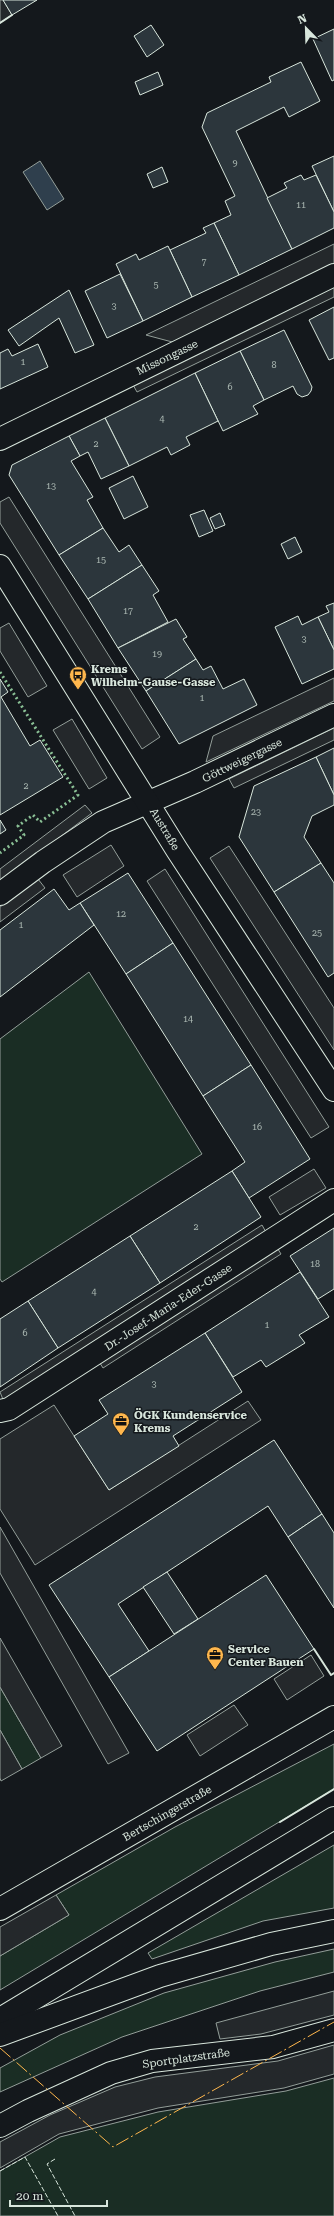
<svg xmlns="http://www.w3.org/2000/svg" width="334" height="2216" font-family="'Roboto Serif',serif">
	<style>
		.green { fill: #1a2d24; stroke: #939e99 }
		.parking { fill: #24282b; stroke: #939e99 }
		.water { fill: #2f3f4d; stroke: #939e99 }
		.building { fill: #2c363c; stroke: #d8e6dc }
		.lines { fill: none; stroke-linecap: round; stroke-linejoin: round }
		.street-casing { stroke: #d8e6dc; stroke-width: 24 }
		.secondary-casing { stroke: #d8e6dc; stroke-width: 24 }
		.highway-casing { stroke: #d8e6dc; stroke-width: 24 }
		.street { stroke: #14181c; stroke-width: 22 }
		.secondary { stroke: #14181c; stroke-width: 22 }
		.highway { stroke: #14181c; stroke-width: 22 }
		.hedge { stroke: #8ac095; stroke-width: 3; stroke-dasharray: 2 3; stroke-linecap: butt }
		.fence { stroke: #d8e6dc; stroke-width: 1; stroke-dasharray: 5 2; stroke-linecap: butt }
		.wall { stroke: #d8e6dc; stroke-width: 2 }
		.power { stroke: #ffb74d; stroke-width: 1; stroke-dasharray: 14 3 2 3; stroke-linecap: butt }
		.labels { text-anchor: middle; stroke-width: 3; stroke-linejoin: round; paint-order: stroke }
		.number-label { font-size: 9px; fill: #adbab4 }
		.street-label { font-size: 11px; fill: #d8e6dc; stroke: #14181c }
		.poi-label { font-size: 11px; font-weight: bold; fill: #d8e6dc; stroke: #14181c; text-anchor: start }
	</style>
	<rect width="100%" height="100%" fill="#14181c"/>
	<!-- green -->
	<g class="green">
		<path d="M 89,972 L 202,1154 L 2,1282 L 0,1279 L 0,1039 Z"/>
		<path d="M 0,1687 L 41,1758 L 22,1769 L 0,1730 Z"/>
		<path d="M 334,1744 L 334,1789 L 0,1990 L 0,1956 L 69,1915 L 56,1895 L 175,1827 Z"/>
		<path d="M 334,1845 L 334,1908 L 263,1921 L 152,1959 L 148,1953 Z"/>
		<path d="M 334,1949 L 334,1972 L 260,1991 L 122,2037 L 0,2092 L 0,2068 L 60,2035 L 164,1993 L 275,1962 Z"/>
		<path d="M 334,2078 L 334,2216 L 0,2216 L 0,2171 L 60,2137 L 158,2112 L 286,2091 Z"/>
	</g>
	<!-- parking -->
	<g class="parking">
		<path d="M 0,0 L 3,0 L 12,15 L 0,23 Z"/>
		<path d="M 334,244 L 334,266 L 176,343 L 146,335 Z"/>
		<path d="M 334,285 L 334,297 L 137,392 L 132,383 Z"/>
		<path d="M 9,497 L 160,737 L 142,749 L 0,523 L 0,502 Z"/>
		<path d="M 9,623 L 47,686 L 28,697 L 0,651 L 0,628 Z"/>
		<path d="M 334,678 L 334,701 L 206,762 L 213,736 Z"/>
		<path d="M 72,719 L 107,778 L 89,789 L 53,730 Z"/>
		<path d="M 334,728 L 334,740 L 234,788 L 229,779 Z"/>
		<path d="M 85,805 L 92,813 L 0,882 L 0,869 Z"/>
		<path d="M 111,845 L 124,866 L 77,897 L 63,875 Z"/>
		<path d="M 229,846 L 334,1008 L 334,1050 L 210,858 Z"/>
		<path d="M 165,869 L 329,1127 L 311,1138 L 147,881 Z"/>
		<path d="M 38,879 L 45,888 L 0,922 L 0,907 Z"/>
		<path d="M 314,1169 L 326,1188 L 280,1215 L 269,1197 Z"/>
		<path d="M 262,1225 L 267,1234 L 4,1402 L 0,1392 Z"/>
		<path d="M 276,1246 L 281,1254 L 103,1368 L 98,1360 Z"/>
		<path d="M 248,1401 L 261,1420 L 35,1565 L 0,1509 L 0,1439 L 54,1405 L 109,1490 Z"/>
		<path d="M 0,1527 L 129,1753 L 108,1764 L 0,1573 Z"/>
		<path d="M 0,1638 L 62,1746 L 41,1758 L 0,1687 Z"/>
		<path d="M 311,1655 L 324,1676 L 287,1700 L 274,1679 Z"/>
		<path d="M 234,1705 L 248,1725 L 200,1756 L 187,1735 Z"/>
		<path d="M 0,1730 L 22,1769 L 1,1781 L 0,1778 Z"/>
		<path d="M 56,1895 L 69,1915 L 0,1956 L 0,1927 Z"/>
		<path d="M 334,1991 L 334,2015 L 261,2034 L 220,2039 L 216,2023 Z"/>
		<path d="M 334,2045 L 334,2074 L 284,2088 L 158,2108 L 59,2134 L 0,2168 L 0,2142 L 50,2115 L 115,2087 L 155,2077 L 278,2061 Z"/>
	</g>
	<!-- water -->
	<path class="water" d="M 40,161 L 64,199 L 47,210 L 23,172 Z"/>
	<!-- building -->
	<g class="building">
		<path d="M 3,0 L 37,0 L 12,15 Z"/>
		<path d="M 151,25 L 164,45 L 147,57 L 134,36 Z"/>
		<path d="M 334,29 L 334,80 L 332,81 L 313,39 Z"/>
		<path d="M 301,62 L 320,101 L 289,117 L 284,107 L 236,131 L 292,249 L 239,275 L 214,223 L 231,215 L 225,201 L 235,196 L 202,127 L 207,113 L 271,82 L 269,77 Z"/>
		<path d="M 158,72 L 163,85 L 140,95 L 135,82 Z"/>
		<path d="M 334,156 L 334,212 L 312,166 Z"/>
		<path d="M 162,167 L 168,182 L 153,188 L 147,174 Z"/>
		<path d="M 301,175 L 304,180 L 316,175 L 334,212 L 334,228 L 292,249 L 267,198 L 287,188 L 284,183 Z"/>
		<path d="M 214,223 L 239,275 L 192,297 L 170,250 L 206,233 L 203,228 Z"/>
		<path d="M 168,246 L 192,297 L 143,321 L 116,264 L 136,254 L 139,260 Z"/>
		<path d="M 120,274 L 143,321 L 107,338 L 85,291 Z"/>
		<path d="M 69,290 L 94,345 L 75,353 L 59,318 L 19,346 L 8,330 Z"/>
		<path d="M 334,307 L 334,358 L 329,360 L 309,320 Z"/>
		<path d="M 284,330 L 312,387 L 311,391 L 308,395 L 302,397 L 297,394 L 293,386 L 264,400 L 240,351 Z"/>
		<path d="M 38,344 L 48,367 L 0,389 L 0,353 L 8,349 L 12,356 Z"/>
		<path d="M 240,351 L 264,400 L 253,406 L 258,414 L 223,431 L 195,373 Z"/>
		<path d="M 195,373 L 218,421 L 186,437 L 190,445 L 171,455 L 167,447 L 129,466 L 105,418 Z"/>
		<path d="M 105,418 L 129,466 L 101,479 L 88,452 L 80,456 L 69,436 Z"/>
		<path d="M 69,436 L 80,456 L 71,461 L 93,497 L 87,500 L 103,528 L 59,555 L 9,475 L 12,465 Z"/>
		<path d="M 133,476 L 148,507 L 124,519 L 109,488 Z"/>
		<path d="M 204,510 L 213,531 L 199,537 L 190,515 Z"/>
		<path d="M 220,513 L 225,525 L 215,529 L 210,518 Z"/>
		<path d="M 103,528 L 119,552 L 129,545 L 142,565 L 88,599 L 59,555 Z"/>
		<path d="M 295,537 L 302,552 L 288,559 L 281,544 Z"/>
		<path d="M 142,565 L 159,591 L 153,595 L 168,622 L 118,648 L 88,599 Z"/>
		<path d="M 334,603 L 334,650 L 318,617 L 329,612 L 326,606 Z"/>
		<path d="M 298,616 L 302,625 L 318,617 L 334,650 L 334,669 L 302,684 L 275,627 Z"/>
		<path d="M 176,619 L 187,637 L 183,639 L 196,659 L 146,691 L 118,648 Z"/>
		<path d="M 196,659 L 203,670 L 211,666 L 223,689 L 244,679 L 257,705 L 179,744 L 146,691 Z"/>
		<path d="M 0,679 L 8,692 L 1,697 L 30,746 L 40,740 L 63,777 L 0,815 Z"/>
		<path d="M 334,748 L 334,795 L 316,757 Z"/>
		<path d="M 316,757 L 334,795 L 334,805 L 312,816 L 304,837 L 321,863 L 274,892 L 239,837 L 254,786 Z"/>
		<path d="M 0,820 L 6,830 L 0,834 Z"/>
		<path d="M 321,863 L 334,883 L 334,973 L 328,977 L 274,892 Z"/>
		<path d="M 128,873 L 173,943 L 126,974 L 80,903 Z"/>
		<path d="M 54,889 L 69,910 L 80,903 L 94,925 L 0,997 L 0,930 Z"/>
		<path d="M 173,943 L 251,1065 L 203,1096 L 126,974 Z"/>
		<path d="M 251,1065 L 310,1159 L 249,1198 L 232,1171 L 245,1162 L 203,1096 Z"/>
		<path d="M 232,1171 L 261,1217 L 160,1283 L 130,1236 Z"/>
		<path d="M 334,1228 L 334,1289 L 318,1299 L 290,1256 Z"/>
		<path d="M 130,1236 L 160,1283 L 58,1348 L 28,1301 Z"/>
		<path d="M 300,1272 L 329,1317 L 299,1335 L 305,1343 L 266,1367 L 261,1360 L 233,1377 L 205,1333 Z"/>
		<path d="M 28,1301 L 58,1348 L 0,1387 L 0,1319 Z"/>
		<path d="M 205,1333 L 242,1392 L 173,1436 L 179,1446 L 109,1490 L 74,1436 L 108,1414 L 99,1400 Z"/>
		<path d="M 274,1440 L 322,1514 L 288,1537 L 268,1506 L 118,1604 L 149,1651 L 109,1677 L 49,1585 Z"/>
		<path d="M 322,1514 L 334,1533 L 334,1608 L 288,1537 Z"/>
		<path d="M 167,1572 L 198,1619 L 174,1634 L 143,1587 Z"/>
		<path d="M 266,1575 L 314,1649 L 157,1751 L 109,1677 Z"/>
	</g>
	<g class="lines">
		<!-- street casing -->
		<g class="street-casing">
			<g id="street">
				<path d="M 0,439 L 334,275"/>
				<path d="M 0,894 L 43,862 L 103,822 L 195,782 L 334,715"/>
				<path d="M 0,1411 L 9,1409 L 334,1200"/>
				<path d="M 0,2126 L 28,2111 L 111,2073 L 152,2061 L 273,2047 L 334,2030"/>
			</g>
		</g>
		<!-- secondary casing -->
		<g class="secondary-casing">
			<g id="secondary">
				<path d="M 0,566 L 177,850 L 334,1090"/>
				<path d="M 0,1909 L 334,1717"/>
			</g>
		</g>
		<!-- highway casing -->
		<g class="highway-casing">
			<g id="highway">
				<path d="M 0,2019 L 334,1818"/>
				<path d="M 0,2035 L 160,1976 L 271,1944 L 334,1931"/>
			</g>
		</g>
		<!-- street -->
		<use href="#street" class="street"/>
		<!-- secondary -->
		<use href="#secondary" class="secondary"/>
		<!-- highway -->
		<use href="#highway" class="highway"/>
		<!-- hedge -->
		<path class="hedge" d="M 0,672 L 78,795 L 40,822 L 33,815 L 18,826 L 24,835 L 0,853"/>
		<!-- fence -->
		<g class="fence">
			<path d="M 55,2159 L 47,2164 L 75,2216"/>
			<path d="M 0,2171 L 25,2157 L 58,2216"/>
		</g>
		<!-- wall -->
		<g class="wall">
			<path d="M 0,23 L 12,15"/>
			<path d="M 314,1649 L 331,1675 L 334,1673"/>
			<path d="M 280,1822 L 334,1789"/>
		</g>
		<!-- power -->
		<path class="power" d="M 0,2048 L 113,2147 L 334,2022"/>
	</g>
	<!-- icons -->
	<defs>
		<g id="bus-pin" transform="scale(0.9)"><path d="M0 17L-7.5 6A9.5 9.5 0 1 1 7.5 6Z" fill="#ffb74d" stroke="#14181c"/><path d="M-5-6H5V4H4V6H2V4H-2V6H-4V4H-5ZM-3.5-4V0h7V-4ZM-3.5 1.2v1.5H-2V1.2ZM2 1.2v1.5H3.5V1.2Z" fill="#111"/></g>
		<g id="office-pin" transform="scale(0.9)"><path d="M0 17L-7.5 6A9.5 9.5 0 1 1 7.5 6Z" fill="#ffb74d" stroke="#14181c"/><path d="M-6-3h4V-5.5h4V-3h4V5H-6ZM-1-4.5V-3h2v-1.5ZM-6 0V1H6V0Z" fill="#111"/></g>
	</defs>
	<g fill-rule="evenodd">
		<use href="#bus-pin" x="78" y="675"/>
		<use href="#office-pin" x="121" y="1421"/>
		<use href="#office-pin" x="215" y="1655"/>
	</g>
	<g class="labels">
		<!-- number labels -->
		<g class="number-label">
			<text x="235" y="166">9</text>
			<text x="301" y="208">11</text>
			<text x="204" y="265">7</text>
			<text x="156" y="288">5</text>
			<text x="114" y="309">3</text>
			<text x="23" y="365">1</text>
			<text x="274" y="368">8</text>
			<text x="230" y="390">6</text>
			<text x="162" y="422">4</text>
			<text x="96" y="447">2</text>
			<text x="51" y="489">13</text>
			<text x="101" y="563">15</text>
			<text x="128" y="614">17</text>
			<text x="304" y="642">3</text>
			<text x="157" y="657">19</text>
			<text x="202" y="701">1</text>
			<text x="26" y="789">2</text>
			<text x="256" y="815">23</text>
			<text x="121" y="917">12</text>
			<text x="21" y="928">1</text>
			<text x="317" y="936">25</text>
			<text x="188" y="1022">14</text>
			<text x="257" y="1130">16</text>
			<text x="196" y="1230">2</text>
			<text x="315" y="1267">18</text>
			<text x="94" y="1295">4</text>
			<text x="267" y="1328">1</text>
			<text x="25" y="1336">6</text>
			<text x="154" y="1387">3</text>
		</g>
		<!-- street labels -->
		<g class="street-label">
			<text transform="translate(167 357) rotate(-26)" y="4">Missongasse</text>
			<text transform="translate(242 760) rotate(-26)" y="4">Göttweigergasse</text>
			<text transform="translate(165 829) rotate(59)" y="4">Austraße</text>
			<text transform="translate(168 1307) rotate(-33)" y="4">Dr.-Josef-Maria-Eder-Gasse</text>
			<text transform="translate(167 1813) rotate(-30)" y="4">Bertschingerstraße</text>
			<text transform="translate(186 2058) rotate(-8)" y="4">Sportplatzstraße</text>
		</g>
		<!-- poi labels -->
		<g class="poi-label">
			<text x="91" y="673">Krems<tspan x="91" dy="13">Wilhelm-Gause-Gasse</tspan></text>
			<text x="134" y="1419">ÖGK Kundenservice<tspan x="134" dy="13">Krems</tspan></text>
			<text x="228" y="1653">Service<tspan x="228" dy="13">Center Bauen</tspan></text>
		</g>
	</g>
	<!-- north arrow -->
	<g transform="translate(306 28) rotate(337)" stroke="#14181c" stroke-width="3" paint-order="stroke">
	<path d="M0-3L7 15L0 10L-7 15Z" fill="#d8e6dc"/>
	<text y="-6" font-size="11" font-weight="bold" text-anchor="middle" fill="#d8e6dc">N</text>
	</g>
	<!-- scale -->
	<path d="M10 2200v6h97v-6" fill="none" stroke="#d8e6dc" stroke-width="2"/>
	<text x="16" y="2200" font-size="12" fill="#d8e6dc" stroke="#14181c" stroke-width="3" paint-order="stroke">20 m</text>
</svg>
